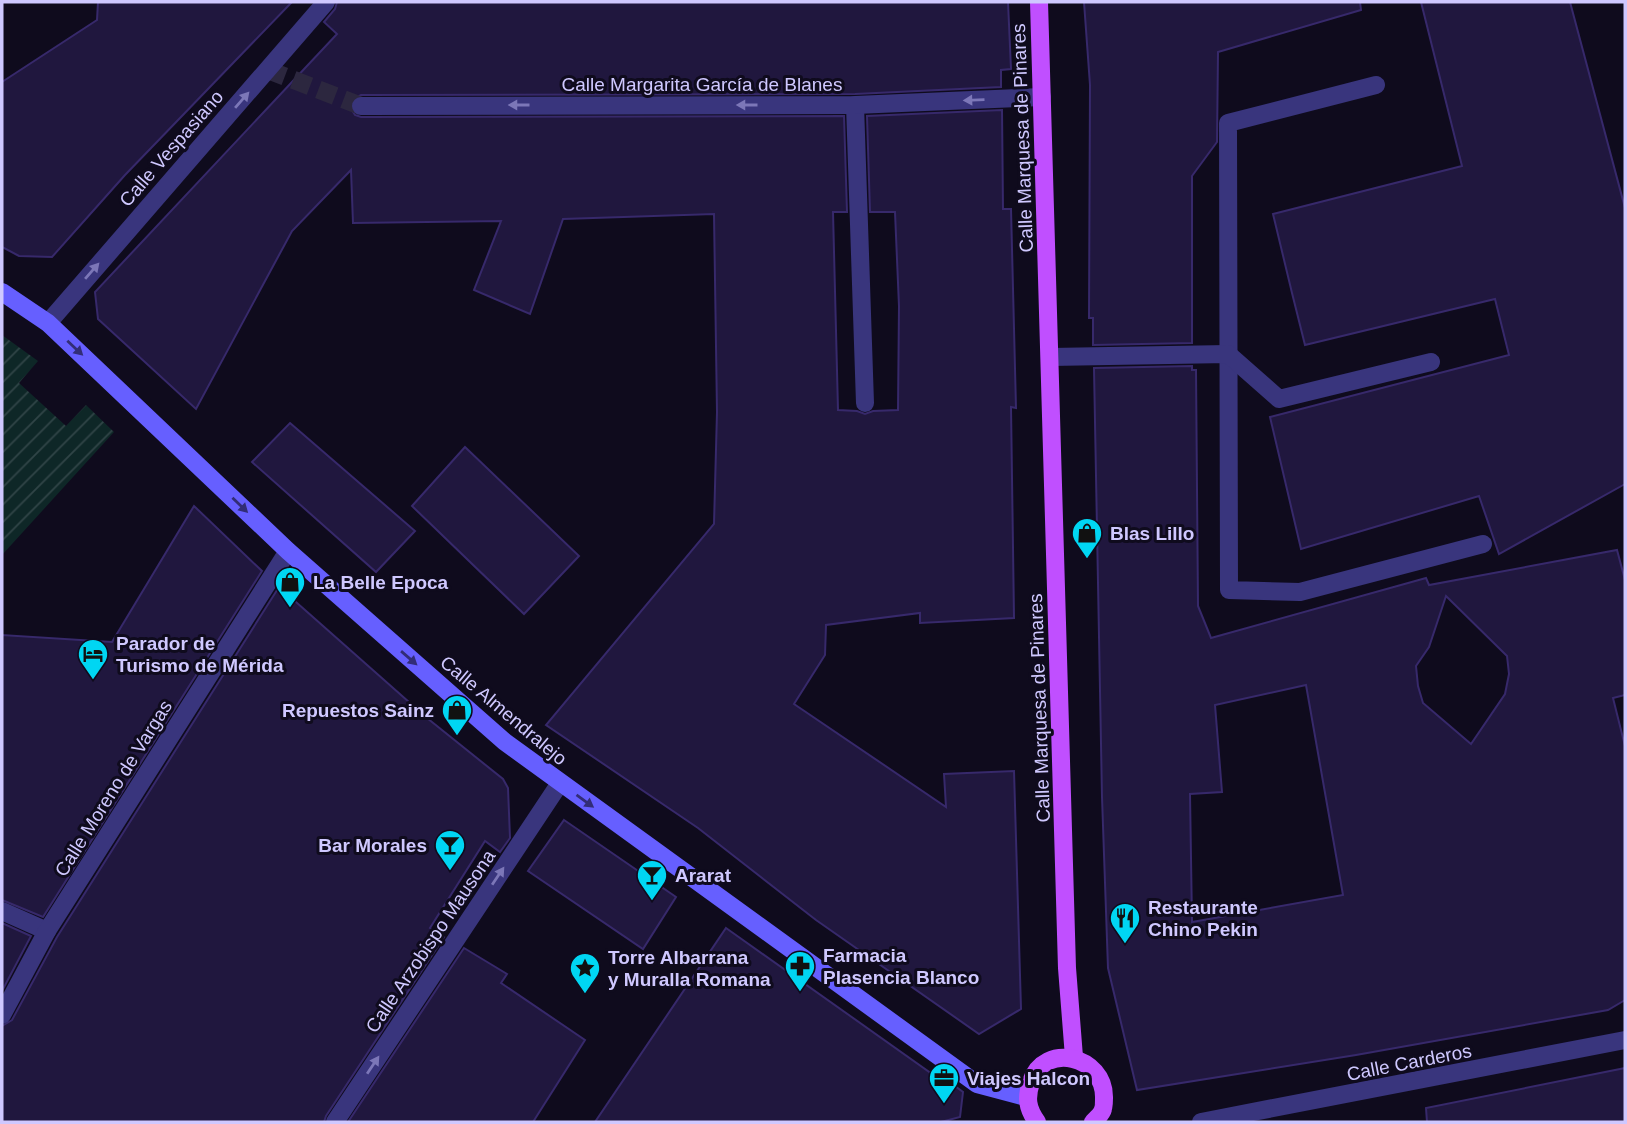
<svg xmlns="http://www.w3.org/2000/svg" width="1627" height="1124" font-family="Helvetica,sans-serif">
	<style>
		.garden { fill: url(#garden-furrows) }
		.building { fill: #20173e; stroke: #37296b; stroke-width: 2; fill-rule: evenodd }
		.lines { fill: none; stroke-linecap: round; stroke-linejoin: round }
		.street-tunnel { stroke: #2c273f; stroke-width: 18; stroke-dasharray: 18 9; stroke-linecap: butt }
		.street { stroke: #39357d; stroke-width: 18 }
		.secondary { stroke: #665fff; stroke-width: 18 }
		.primary { stroke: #c04fff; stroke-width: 18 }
		.oneway { fill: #7c77b8 }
		.oneway2 { fill: #322d77 }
		.labels { text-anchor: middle; stroke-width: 6; stroke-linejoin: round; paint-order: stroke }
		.street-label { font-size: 19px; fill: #cfc8ff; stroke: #0f0b1d }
		.poi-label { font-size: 19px; font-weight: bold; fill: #cfc8ff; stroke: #0f0b1d; text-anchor: start }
	</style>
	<defs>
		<pattern id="garden-furrows" width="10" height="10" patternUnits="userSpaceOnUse" patternTransform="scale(1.75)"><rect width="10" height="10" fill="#0e2727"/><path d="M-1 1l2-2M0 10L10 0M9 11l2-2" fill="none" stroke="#304547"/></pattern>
	</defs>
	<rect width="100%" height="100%" fill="#0f0b1d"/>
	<!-- garden -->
	<path class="garden" d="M 2,335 L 38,361 L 19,383 L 66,426 L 86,405 L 114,432 L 2,555 Z"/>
	<!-- building -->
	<g class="building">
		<path d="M 98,2 L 292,2 L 125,175 L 52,257 L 19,256 L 2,247 L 2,82 L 97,20 Z"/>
		<path d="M 337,2 L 1008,2 L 1011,69 L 1001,70 L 1001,87 L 855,94 L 361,95 L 352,100 L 350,107 L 355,115 L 361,117 L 844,116 L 847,212 L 833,212 L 838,410 L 857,411 L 865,414 L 873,411 L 898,410 L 899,306 L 895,212 L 870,212 L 867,116 L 1002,110 L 1003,209 L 1011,209 L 1016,408 L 1011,407 L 1014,618 L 920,623 L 920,613 L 826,625 L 825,655 L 794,704 L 946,807 L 944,774 L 1014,771 L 1021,1009 L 979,1034 L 816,920 L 698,828 L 546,725 L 714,524 L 717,412 L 714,214 L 563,219 L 530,314 L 474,290 L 501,221 L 353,223 L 351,170 L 292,231 L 196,409 L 98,319 L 95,292 L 337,34 L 324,22 L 335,9 Z"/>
		<path d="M 1084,2 L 1360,2 L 1361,10 L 1218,52 L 1217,142 L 1192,176 L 1192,343 L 1093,345 L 1093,318 L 1089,318 L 1090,85 Z"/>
		<path d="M 1421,2 L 1570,2 L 1625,208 L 1625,484 L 1499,554 L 1479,496 L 1301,549 L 1270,417 L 1509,355 L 1495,299 L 1305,345 L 1292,293 L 1273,214 L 1462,166 Z"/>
		<path d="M 1192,366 L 1192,370 L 1196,370 L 1198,606 L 1211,638 L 1426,578 L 1429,585 L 1617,550 L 1625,580 L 1625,695 L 1613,698 L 1625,746 L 1625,1000 L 1608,1010 L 1356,1055 L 1137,1090 L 1108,968 L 1102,797 L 1094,368 ZM 1446,596 L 1507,656 L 1509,674 L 1505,694 L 1471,744 L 1423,703 L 1418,686 L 1416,666 L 1429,647 ZM 1306,685 L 1343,895 L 1192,922 L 1190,794 L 1222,792 L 1215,705 Z"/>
		<path d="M 290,423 L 415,531 L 376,572 L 252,462 Z"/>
		<path d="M 465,447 L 579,556 L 524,614 L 412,506 Z"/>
		<path d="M 194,506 L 262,571 L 43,917 L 2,900 L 2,635 L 112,642 Z"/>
		<path d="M 279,587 L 427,718 L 503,779 L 508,788 L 510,838 L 500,852 L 485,841 L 430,928 L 444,937 L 326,1116 L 324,1122 L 2,1122 L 2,1026 L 12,1020 L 57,937 Z"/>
		<path d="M 564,820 L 676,897 L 643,949 L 528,871 Z"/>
		<path d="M 2,923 L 31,936 L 2,991 Z"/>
		<path d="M 726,928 L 935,1076 L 937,1073 L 963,1092 L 960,1117 L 941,1122 L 595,1122 Z"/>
		<path d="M 464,948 L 507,974 L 501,983 L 585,1040 L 533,1122 L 348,1122 Z"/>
		<path d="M 1625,1068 L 1625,1122 L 1427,1122 L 1426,1108 Z"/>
	</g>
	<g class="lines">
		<!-- street-tunnel -->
		<path class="street-tunnel" d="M 268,70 L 361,106"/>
		<!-- street -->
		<g class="street">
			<path d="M 1376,85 L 1228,123 L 1229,590 L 1300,592 L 1483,544"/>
			<path d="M 855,105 L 865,403"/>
			<path d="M 361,106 L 855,105 L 1042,97"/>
			<path d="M 48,323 L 326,2"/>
			<path d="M 1050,357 L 1228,354 L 1279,399 L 1431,362"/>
			<path d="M 2,911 L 47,931"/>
			<path d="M 2,1015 L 47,931 L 288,551"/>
			<path d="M 335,1122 L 560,783"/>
			<path d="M 1201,1122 L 1625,1040"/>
		</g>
		<!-- secondary -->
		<path class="secondary" d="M 2,292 L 48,323 L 288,551 L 505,742 L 977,1084 L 1026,1097"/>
		<!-- primary -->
		<g class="primary">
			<path d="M 1039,2 L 1067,968 L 1074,1057"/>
			<path d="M 1037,1122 C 1027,1108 1026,1098 1031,1082 C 1044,1041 1105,1056 1104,1098 C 1104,1100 1104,1108 1103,1109 C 1102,1114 1096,1119 1093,1122"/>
		</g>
	</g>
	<!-- one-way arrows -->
	<defs><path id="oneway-solid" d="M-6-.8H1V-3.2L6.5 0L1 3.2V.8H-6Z" transform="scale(1.75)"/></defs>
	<g class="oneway">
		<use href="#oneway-solid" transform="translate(242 100) rotate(-49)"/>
		<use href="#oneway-solid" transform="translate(974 100) rotate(178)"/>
		<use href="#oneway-solid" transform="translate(519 105) rotate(180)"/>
		<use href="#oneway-solid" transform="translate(747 105) rotate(180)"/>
		<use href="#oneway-solid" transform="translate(92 271) rotate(-49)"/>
		<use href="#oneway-solid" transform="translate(498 876) rotate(-56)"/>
		<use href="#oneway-solid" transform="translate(373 1065) rotate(-56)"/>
	</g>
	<g class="oneway2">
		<use href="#oneway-solid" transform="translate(75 348) rotate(43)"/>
		<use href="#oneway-solid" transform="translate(240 505) rotate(44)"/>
		<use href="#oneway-solid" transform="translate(409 658) rotate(41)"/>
		<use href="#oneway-solid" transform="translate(585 801) rotate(36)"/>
	</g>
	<!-- icons -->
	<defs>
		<g id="shop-pin" transform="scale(1.575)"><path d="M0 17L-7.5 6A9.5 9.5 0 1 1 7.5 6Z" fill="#00d6f3" stroke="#0f0b1d"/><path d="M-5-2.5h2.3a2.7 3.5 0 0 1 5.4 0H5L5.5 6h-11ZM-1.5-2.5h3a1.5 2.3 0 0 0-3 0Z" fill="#111"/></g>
		<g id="hotel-pin" transform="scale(1.575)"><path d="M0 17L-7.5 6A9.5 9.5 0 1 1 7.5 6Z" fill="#00d6f3" stroke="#0f0b1d"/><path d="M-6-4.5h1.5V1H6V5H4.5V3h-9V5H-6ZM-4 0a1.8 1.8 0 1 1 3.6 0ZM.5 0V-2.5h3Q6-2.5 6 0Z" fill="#111"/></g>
		<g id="bar-pin" transform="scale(1.575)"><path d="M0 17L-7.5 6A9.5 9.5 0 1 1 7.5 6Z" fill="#00d6f3" stroke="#0f0b1d"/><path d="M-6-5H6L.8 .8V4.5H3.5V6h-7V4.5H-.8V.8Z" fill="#111"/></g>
		<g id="restaurant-pin" transform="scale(1.575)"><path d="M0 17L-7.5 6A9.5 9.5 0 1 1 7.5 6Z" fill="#00d6f3" stroke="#0f0b1d"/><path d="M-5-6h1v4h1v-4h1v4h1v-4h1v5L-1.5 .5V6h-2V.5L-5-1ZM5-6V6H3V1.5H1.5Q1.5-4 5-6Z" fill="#111"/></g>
		<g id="pharmacy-pin" transform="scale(1.575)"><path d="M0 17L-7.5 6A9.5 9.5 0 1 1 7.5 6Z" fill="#00d6f3" stroke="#0f0b1d"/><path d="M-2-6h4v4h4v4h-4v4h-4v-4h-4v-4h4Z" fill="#111"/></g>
		<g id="sight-pin" transform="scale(1.575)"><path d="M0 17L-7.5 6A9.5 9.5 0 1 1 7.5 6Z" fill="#00d6f3" stroke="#0f0b1d"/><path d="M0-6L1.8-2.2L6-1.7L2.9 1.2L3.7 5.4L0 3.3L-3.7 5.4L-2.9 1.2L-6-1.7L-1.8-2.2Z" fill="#111"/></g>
		<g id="office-pin" transform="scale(1.575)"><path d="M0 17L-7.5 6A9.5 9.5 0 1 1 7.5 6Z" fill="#00d6f3" stroke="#0f0b1d"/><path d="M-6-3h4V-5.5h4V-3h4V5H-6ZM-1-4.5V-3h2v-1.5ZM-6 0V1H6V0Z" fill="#111"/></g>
	</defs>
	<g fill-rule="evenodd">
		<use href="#shop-pin" x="1087" y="533"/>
		<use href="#shop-pin" x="290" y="582"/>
		<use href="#hotel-pin" x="93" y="654"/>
		<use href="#shop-pin" x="457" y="710"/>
		<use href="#bar-pin" x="450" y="845"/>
		<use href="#bar-pin" x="652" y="875"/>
		<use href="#restaurant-pin" x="1125" y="918"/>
		<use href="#pharmacy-pin" x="800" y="966"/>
		<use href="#sight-pin" x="585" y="968"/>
		<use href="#office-pin" x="944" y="1078"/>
	</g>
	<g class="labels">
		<!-- street labels -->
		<g class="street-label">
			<text x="702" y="91">Calle Margarita García de Blanes</text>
			<text transform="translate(1022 138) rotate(-92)" y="7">Calle Marquesa de Pinares</text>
			<text transform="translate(171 148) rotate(-49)" y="7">Calle Vespasiano</text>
			<text transform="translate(1039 708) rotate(-92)" y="7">Calle Marquesa de Pinares</text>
			<text transform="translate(504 710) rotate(40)" y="7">Calle Almendralejo</text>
			<text transform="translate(113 788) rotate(-58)" y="7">Calle Moreno de Vargas</text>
			<text transform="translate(430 941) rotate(-56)" y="7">Calle Arzobispo Mausona</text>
			<text transform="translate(1409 1062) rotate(-11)" y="7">Calle Carderos</text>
		</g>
		<!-- poi labels -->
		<g class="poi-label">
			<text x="1110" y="540">Blas Lillo</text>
			<text x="313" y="589">La Belle Epoca</text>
			<text x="116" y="650">Parador de<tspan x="116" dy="22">Turismo de Mérida</tspan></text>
			<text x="434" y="717" text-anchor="end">Repuestos Sainz</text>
			<text x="427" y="852" text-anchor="end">Bar Morales</text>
			<text x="675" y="882">Ararat</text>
			<text x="1148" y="914">Restaurante<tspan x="1148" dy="22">Chino Pekin</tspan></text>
			<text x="823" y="962">Farmacia<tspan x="823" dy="22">Plasencia Blanco</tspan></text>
			<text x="608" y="964">Torre Albarrana<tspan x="608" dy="22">y Muralla Romana</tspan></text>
			<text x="967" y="1085">Viajes Halcon</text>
		</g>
	</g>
	<!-- border -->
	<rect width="1627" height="1124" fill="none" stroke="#cfc8ff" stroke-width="7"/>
</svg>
